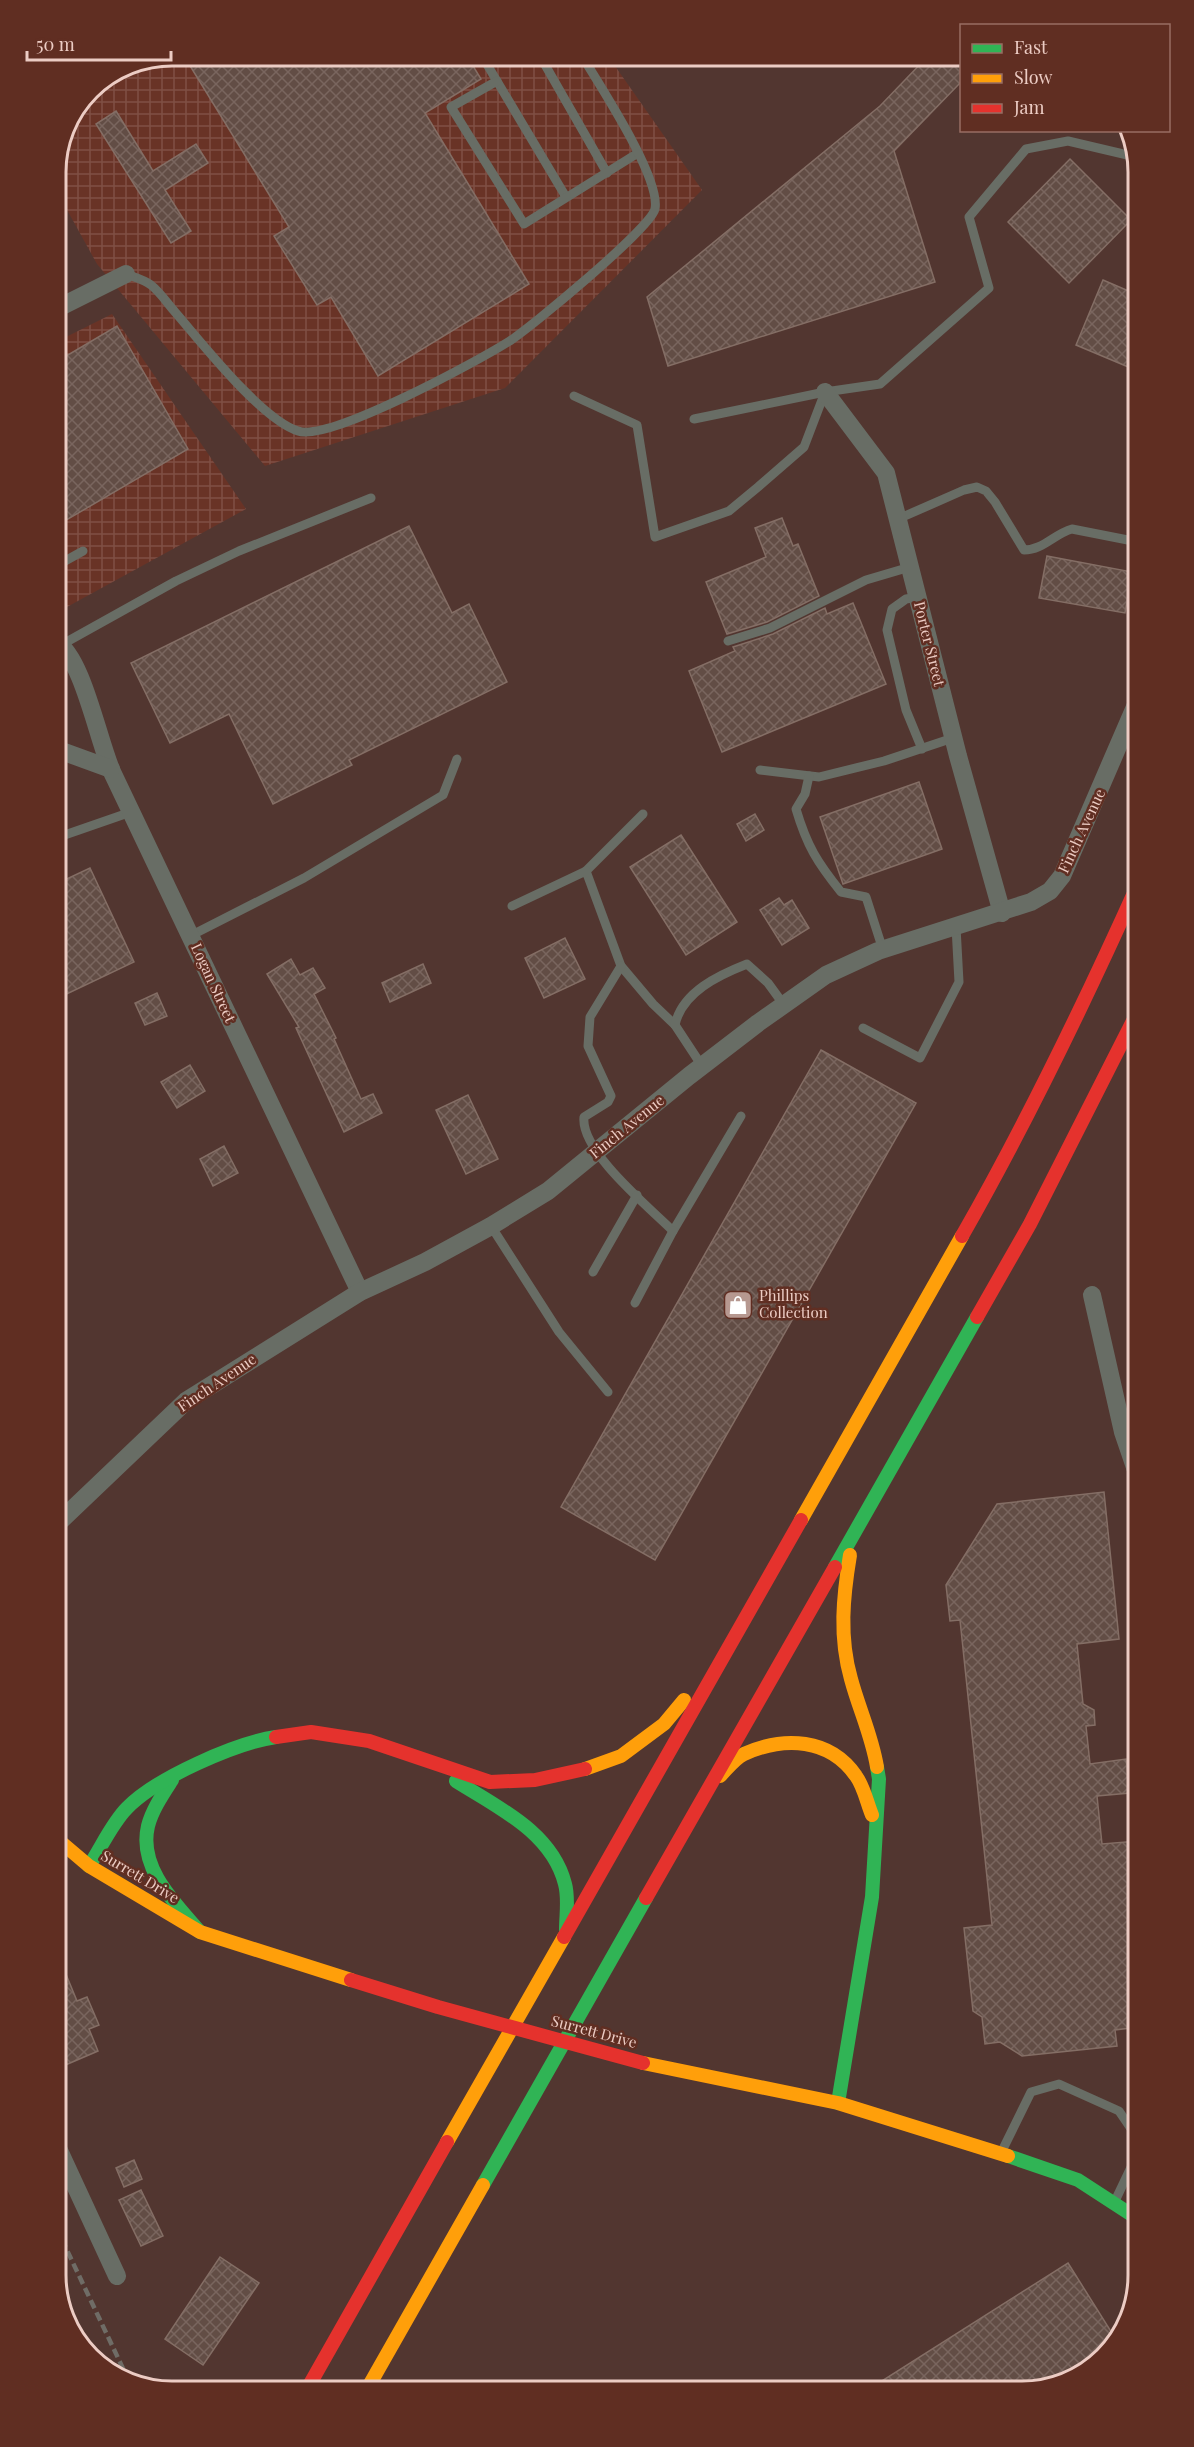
<svg xmlns="http://www.w3.org/2000/svg" width="1194" height="2447" font-family="'Playfair Display',serif">
	<style>
		.industrial { fill: url(#industrial-grid) }
		.building { fill: url(#building-cross-hatch); stroke: #846e65; stroke-width: 1.5 }
		.lines { fill: none; stroke-linecap: round; stroke-linejoin: round }
		.lane { stroke: #686d65; stroke-width: 9 }
		.street { stroke: #686d65; stroke-width: 18 }
		.fast { stroke: #30b455; stroke-width: 14 }
		.slow { stroke: #ff9f0a; stroke-width: 14 }
		.jam { stroke: #e5322d; stroke-width: 14 }
		.rail { stroke: #6f6c66; stroke-width: 4.5; stroke-dasharray: 9 4.5; stroke-linecap: butt }
		.labels { text-anchor: middle; stroke-width: 5; stroke-linejoin: round; paint-order: stroke }
		.street-label { font-size: 15px; fill: #ecccc4; stroke: #602e22 }
		.poi-label { font-size: 15px; fill: #ecccc4; stroke: #602e22; text-anchor: start }
		.rim { fill: none; stroke: #ecccc4; stroke-width: 3 }
	</style>
	<defs>
		<pattern id="industrial-grid" width="8" height="8" patternUnits="userSpaceOnUse" patternTransform="scale(1.5)"><rect width="8" height="8" fill="#693326"/><path d="M0 4h8M4 0v8" fill="none" stroke="#7f4f44"/></pattern>
		<pattern id="building-cross-hatch" width="8" height="8" patternUnits="userSpaceOnUse" patternTransform="scale(1.5)"><rect width="8" height="8" fill="#624d45"/><path d="M0 0l8 8M0 8l8-8" fill="none" stroke="#79655e"/></pattern>
	</defs>
	<rect width="100%" height="100%" fill="#523630"/>
	<!-- industrial -->
	<g class="industrial">
		<path d="M 172,56 L 608,56 L 702,190 L 505,388 L 265,466 L 97,264 L 56,190 L 56,165 L 65,127 L 90,89 L 128,64 Z"/>
		<path d="M 112,314 L 246,509 L 56,613 L 56,342 Z"/>
	</g>
	<!-- building -->
	<g class="building">
		<path d="M 184,56 L 467,56 L 481,79 L 425,113 L 529,284 L 378,376 L 331,297 L 317,305 L 274,236 L 289,227 Z"/>
		<path d="M 928,56 L 962,56 L 962,81 L 894,151 L 935,282 L 668,366 L 647,297 L 880,106 Z"/>
		<path d="M 116,111 L 153,171 L 196,144 L 208,163 L 165,190 L 191,231 L 171,243 L 96,124 Z"/>
		<path d="M 1070,159 L 1131,220 L 1069,283 L 1008,222 Z"/>
		<path d="M 1103,280 L 1138,295 L 1138,371 L 1076,345 Z"/>
		<path d="M 117,326 L 188,449 L 56,526 L 56,362 Z"/>
		<path d="M 782,518 L 793,546 L 798,544 L 819,596 L 767,622 L 727,634 L 706,582 L 766,557 L 755,528 Z"/>
		<path d="M 409,526 L 452,613 L 469,604 L 507,682 L 349,760 L 352,765 L 273,804 L 229,714 L 170,743 L 131,663 Z"/>
		<path d="M 1047,556 L 1132,572 L 1125,613 L 1039,598 Z"/>
		<path d="M 853,603 L 886,684 L 722,752 L 689,671 L 735,651 L 733,647 L 773,634 L 825,608 L 827,614 Z"/>
		<path d="M 919,782 L 942,849 L 843,884 L 820,817 Z"/>
		<path d="M 755,814 L 764,830 L 746,841 L 737,824 Z"/>
		<path d="M 681,835 L 737,922 L 686,955 L 630,867 Z"/>
		<path d="M 90,868 L 134,962 L 56,999 L 56,884 Z"/>
		<path d="M 779,898 L 784,905 L 792,900 L 809,928 L 782,945 L 760,910 Z"/>
		<path d="M 565,938 L 585,979 L 544,998 L 525,958 Z"/>
		<path d="M 291,959 L 300,975 L 313,968 L 325,988 L 314,994 L 336,1038 L 334,1039 L 361,1099 L 373,1094 L 382,1113 L 344,1132 L 296,1028 L 299,1027 L 267,974 Z"/>
		<path d="M 423,964 L 431,983 L 390,1002 L 382,983 Z"/>
		<path d="M 157,993 L 167,1016 L 145,1025 L 135,1003 Z"/>
		<path d="M 821,1050 L 916,1103 L 655,1560 L 561,1507 Z"/>
		<path d="M 190,1065 L 205,1091 L 177,1108 L 161,1082 Z"/>
		<path d="M 468,1095 L 498,1159 L 466,1174 L 436,1110 Z"/>
		<path d="M 224,1146 L 238,1173 L 213,1186 L 200,1159 Z"/>
		<path d="M 1104,1492 L 1119,1639 L 1077,1644 L 1083,1704 L 1094,1710 L 1095,1725 L 1086,1726 L 1090,1764 L 1126,1759 L 1130,1793 L 1097,1796 L 1102,1844 L 1138,1841 L 1138,2027 L 1115,2030 L 1117,2046 L 1022,2056 L 1000,2042 L 985,2044 L 982,2017 L 973,2011 L 964,1928 L 992,1925 L 960,1620 L 950,1621 L 946,1585 L 997,1504 Z"/>
		<path d="M 56,1950 L 77,2001 L 87,1997 L 99,2025 L 89,2029 L 98,2051 L 56,2069 Z"/>
		<path d="M 134,2160 L 142,2179 L 124,2187 L 116,2168 Z"/>
		<path d="M 141,2190 L 163,2236 L 141,2246 L 119,2200 Z"/>
		<path d="M 220,2257 L 259,2283 L 203,2365 L 165,2339 Z"/>
		<path d="M 1068,2263 L 1117,2341 L 1066,2383 L 1022,2391 L 866,2391 Z"/>
	</g>
	<g class="lines">
		<!-- lane -->
		<g class="lane">
			<path d="M 482,56 L 566,197"/>
			<path d="M 540,56 L 607,173"/>
			<path d="M 497,81 L 451,107 L 524,224 L 638,153"/>
			<path d="M 126,274 C 134,277 145,280 151,285 C 160,292 168,304 175,312 C 202,343 261,419 298,431 C 329,442 476,362 508,342 C 529,329 651,228 655,209 C 661,178 600,86 582,56"/>
			<path d="M 574,396 L 637,425 L 655,537 L 729,511 L 758,487 L 804,447 L 825,392"/>
			<path d="M 694,419 L 825,392 L 880,384 L 989,288 L 969,217 L 1026,149 L 1068,141 L 1136,157"/>
			<path d="M 898,519 L 964,490 L 977,487 L 986,491 L 995,502 L 1024,550 C 1043,550 1054,534 1072,529 L 1138,542"/>
			<path d="M 56,566 L 83,551"/>
			<path d="M 918,597 L 906,599 L 892,609 L 887,630 L 906,710 L 922,749"/>
			<path d="M 728,641 L 770,628 L 866,580 L 910,567"/>
			<path d="M 61,645 L 176,581 L 239,551 L 371,498"/>
			<path d="M 760,770 L 819,777 L 884,761 L 953,738"/>
			<path d="M 809,776 L 805,794 L 796,809 C 807,846 817,862 841,892 L 866,897 L 883,950"/>
			<path d="M 56,838 L 131,812"/>
			<path d="M 586,871 L 643,814"/>
			<path d="M 512,906 L 586,871 L 621,966 L 653,1004 L 675,1025"/>
			<path d="M 190,936 L 304,878 L 443,795 L 457,759"/>
			<path d="M 621,966 L 590,1017 L 588,1046 L 611,1096 L 608,1102 L 584,1117 C 580,1151 650,1208 673,1231 L 741,1116"/>
			<path d="M 863,1028 L 920,1058 L 959,982 L 956,927"/>
			<path d="M 702,1066 L 675,1025 C 682,992 719,975 747,964 L 768,983 L 784,1005"/>
			<path d="M 491,1226 L 559,1332 L 608,1392"/>
			<path d="M 593,1272 L 637,1195"/>
			<path d="M 635,1303 L 673,1231"/>
			<path d="M 1001,2153 L 1031,2092 L 1059,2084 L 1119,2111 L 1134,2133 L 1135,2159 L 1115,2201"/>
		</g>
		<!-- street -->
		<g class="street">
			<path d="M 56,309 L 126,274"/>
			<path d="M 825,392 L 886,473 L 958,756 L 1002,913"/>
			<path d="M 56,642 C 83,657 99,745 113,774 C 195,947 278,1119 360,1292"/>
			<path d="M 56,749 L 111,769"/>
			<path d="M 1092,1295 L 1123,1432 L 1138,1476"/>
			<path d="M 56,1525 L 186,1401 L 360,1292 L 425,1262 L 491,1226 L 548,1191 L 689,1076 L 758,1023 L 826,975 L 878,951 L 1031,902 L 1050,891 L 1062,876 L 1138,700"/>
			<path d="M 56,2144 L 117,2276"/>
		</g>
		<!-- fast -->
		<g class="fast">
			<path d="M 835,1567 L 977,1317"/>
			<path d="M 172,1780 C 163,1794 152,1810 148,1826 C 138,1868 175,1903 200,1932"/>
			<path d="M 456,1781 C 497,1807 552,1832 565,1884 C 569,1898 566,1915 566,1930"/>
			<path d="M 89,1866 C 101,1848 112,1823 127,1808 C 156,1778 236,1743 276,1737"/>
			<path d="M 838,2103 L 872,1897 L 879,1779 L 877,1767"/>
			<path d="M 1008,2156 L 1078,2180 L 1138,2219"/>
			<path d="M 483,2185 L 646,1898"/>
		</g>
		<!-- slow -->
		<g class="slow">
			<path d="M 801,1520 L 962,1236"/>
			<path d="M 850,1555 C 843,1597 839,1637 851,1679 C 859,1709 872,1736 877,1767"/>
			<path d="M 585,1769 L 621,1756 L 664,1724 L 684,1700"/>
			<path d="M 720,1776 C 727,1769 735,1758 744,1754 C 784,1736 830,1738 856,1776 C 864,1787 867,1803 872,1815"/>
			<path d="M 56,1838 L 89,1866 L 200,1932 L 351,1980"/>
			<path d="M 643,2063 L 838,2103 L 1008,2156"/>
			<path d="M 447,2142 L 564,1937"/>
			<path d="M 366,2391 L 483,2185"/>
		</g>
		<!-- jam -->
		<g class="jam">
			<path d="M 962,1236 C 1027,1122 1084,1004 1138,884"/>
			<path d="M 977,1317 L 1030,1224 L 1138,1011"/>
			<path d="M 276,1737 L 311,1732 L 369,1741 L 490,1782 L 535,1780 L 585,1769"/>
			<path d="M 646,1898 L 835,1567"/>
			<path d="M 564,1937 L 801,1520"/>
			<path d="M 351,1980 L 438,2007 L 643,2063"/>
			<path d="M 306,2391 L 447,2142"/>
		</g>
		<!-- rail -->
		<path class="rail" d="M 56,2227 L 128,2379"/>
	</g>
	<!-- icons -->
	<defs>
		<g id="shop-square" transform="scale(1.5)"><rect x="-9" y="-9" width="18" height="18" rx="4" fill="#b69890" stroke="#602e22"/><path d="M-5-2.5h2.3a2.7 3.5 0 0 1 5.4 0H5L5.5 6h-11ZM-1.5-2.5h3a1.5 2.3 0 0 0-3 0Z" fill="#fff"/></g>
	</defs>
	<g fill-rule="evenodd">
		<use href="#shop-square" x="738" y="1305"/>
	</g>
	<g class="labels">
		<!-- street labels -->
		<g class="street-label">
			<text transform="translate(929 644) rotate(76)" y="5">Porter Street</text>
			<text transform="translate(1082 831) rotate(-65)" y="5">Finch Avenue</text>
			<text transform="translate(213 983) rotate(65)" y="5">Logan Street</text>
			<text transform="translate(627 1127) rotate(-39)" y="5">Finch Avenue</text>
			<text transform="translate(217 1383) rotate(-34)" y="5">Finch Avenue</text>
			<text transform="translate(140 1877) rotate(31)" y="5">Surrett Drive</text>
			<text transform="translate(594 2032) rotate(15)" y="5">Surrett Drive</text>
		</g>
		<!-- poi labels -->
		<g class="poi-label">
			<text x="759" y="1301">Phillips<tspan x="759" dy="17">Collection</tspan></text>
		</g>
	</g>
	<!-- crop -->
	<path d="M0 0H1194V2447H0ZM172 66H1022A106 106 0 0 1 1128 172V2275A106 106 0 0 1 1022 2381H172A106 106 0 0 1 66 2275V172A106 106 0 0 1 172 66Z" fill="#602e22" fill-rule="evenodd"/>
	<path class="rim" d="M172 66H1022A106 106 0 0 1 1128 172V2275A106 106 0 0 1 1022 2381H172A106 106 0 0 1 66 2275V172A106 106 0 0 1 172 66Z"/>
	<!-- legend -->
	<rect x="960" y="24" width="210" height="108" fill="#602e22" stroke="#986d63" stroke-width="1.5"/>
	<rect x="972" y="44" width="30" height="9" fill="#30b455" stroke="#986d63" stroke-width="1.5"/>
	<text x="1014" y="54" font-size="18" fill="#ecccc4">Fast</text>
	<rect x="972" y="74" width="30" height="9" fill="#ff9f0a" stroke="#986d63" stroke-width="1.5"/>
	<text x="1014" y="84" font-size="18" fill="#ecccc4">Slow</text>
	<rect x="972" y="104" width="30" height="9" fill="#e5322d" stroke="#986d63" stroke-width="1.5"/>
	<text x="1014" y="114" font-size="18" fill="#ecccc4">Jam</text>
	<!-- scale -->
	<path d="M27 51v9h144v-9" fill="none" stroke="#ecccc4" stroke-width="3"/>
	<text x="36" y="51" font-size="18" fill="#ecccc4" stroke="#602e22" stroke-width="4.5" paint-order="stroke">50 m</text>
</svg>
